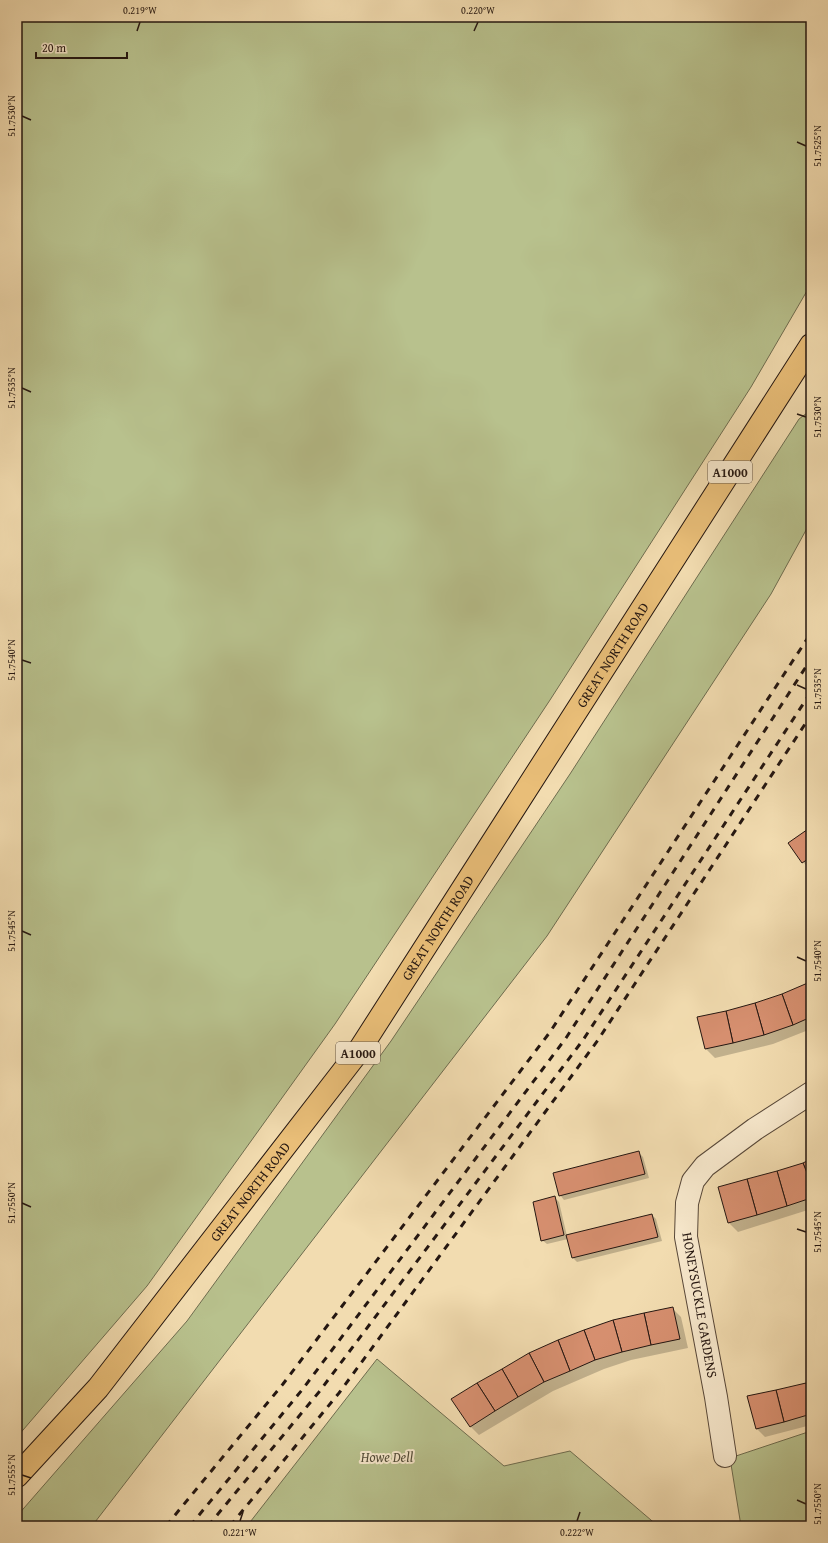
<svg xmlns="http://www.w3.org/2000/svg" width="828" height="1543" font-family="'Gentium Book Plus',serif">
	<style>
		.green { fill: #b8c18d; stroke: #6e6c4f }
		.shadow { fill: #0003 }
		.building { fill: #d68f6f; stroke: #251711 }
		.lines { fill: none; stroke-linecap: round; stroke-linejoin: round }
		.minor-casing { stroke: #584839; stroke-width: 24 }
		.primary-casing { stroke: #251711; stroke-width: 24 }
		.minor { stroke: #f7e8cc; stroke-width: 22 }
		.primary { stroke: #e9be78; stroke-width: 22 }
		.rail { stroke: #251711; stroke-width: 3; stroke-dasharray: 7 7; stroke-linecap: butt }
		.ticks { fill: none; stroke: #251711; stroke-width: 1.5 }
		.labels { text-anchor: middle; stroke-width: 4; stroke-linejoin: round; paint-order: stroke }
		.shield { fill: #f7e8cc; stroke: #645649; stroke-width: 1 }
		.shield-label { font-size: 13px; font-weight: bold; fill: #251711 }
		.street-label { font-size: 14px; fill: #251711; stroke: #f7e8cc }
		.park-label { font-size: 14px; font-style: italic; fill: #514a36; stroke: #f7e8cc }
		.neatline { fill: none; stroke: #251711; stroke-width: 1.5 }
		.ticks-label { font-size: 10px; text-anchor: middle; fill: #251711 }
	</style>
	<rect width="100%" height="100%" fill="#f2dcb0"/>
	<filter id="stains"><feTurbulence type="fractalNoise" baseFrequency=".005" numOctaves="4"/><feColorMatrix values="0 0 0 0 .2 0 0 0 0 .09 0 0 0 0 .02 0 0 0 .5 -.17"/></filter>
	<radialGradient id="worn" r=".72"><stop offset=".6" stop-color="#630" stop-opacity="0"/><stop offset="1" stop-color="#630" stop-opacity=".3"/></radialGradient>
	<!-- green -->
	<g class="green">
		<path d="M 26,17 L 811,17 L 811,284 L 751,387 L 550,700 L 335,1024 L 147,1286 L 17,1437 L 17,26 Z"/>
		<path d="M 811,410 L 811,521 L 771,594 L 547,936 L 92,1526 L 17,1526 L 17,1516 L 187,1321 L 391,1041 L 570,774 L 799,419 Z"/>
		<path d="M 377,1359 L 504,1466 L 570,1451 L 658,1526 L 247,1526 Z"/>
		<path d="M 811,1431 L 811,1526 L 741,1526 L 730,1458 Z"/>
	</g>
	<!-- shadow -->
	<g class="shadow">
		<path d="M 811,828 L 811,864 L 807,867 L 790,843 Z"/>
		<path d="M 811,983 L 811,1029 L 773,1044 L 715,1058 L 706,1049 L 699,1018 L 755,1004 L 782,995 Z"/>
		<path d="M 639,1153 L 643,1157 L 649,1178 L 564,1200 L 560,1195 Z"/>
		<path d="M 811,1160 L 811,1209 L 738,1232 L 729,1223 L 804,1164 Z"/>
		<path d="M 555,1198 L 559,1202 L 567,1236 L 652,1215 L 656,1219 L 662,1241 L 577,1262 L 573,1258 L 568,1239 L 547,1244 L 542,1240 Z"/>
		<path d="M 672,1308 L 681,1317 L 688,1348 L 631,1360 L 604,1369 L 553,1391 L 479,1435 L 470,1426 L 453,1400 Z"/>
		<path d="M 811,1382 L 811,1425 L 765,1437 L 756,1428 L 806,1384 Z"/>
	</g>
	<!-- building -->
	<g class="building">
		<path d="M 811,827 L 811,857 L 802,863 L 788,843 Z"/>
		<path d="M 810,982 L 811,986 L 811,1017 L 793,1025 L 782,994 Z"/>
		<path d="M 782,994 L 793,1025 L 764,1035 L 755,1003 Z"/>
		<path d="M 755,1003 L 764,1035 L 733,1043 L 726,1011 Z"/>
		<path d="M 726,1011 L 733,1043 L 705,1049 L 697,1017 Z"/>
		<path d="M 639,1151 L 645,1174 L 559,1196 L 553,1173 Z"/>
		<path d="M 811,1159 L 811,1183 L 803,1163 Z"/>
		<path d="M 803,1163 L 811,1183 L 811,1198 L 787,1206 L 777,1171 Z"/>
		<path d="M 777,1171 L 787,1206 L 757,1215 L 747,1179 Z"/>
		<path d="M 747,1179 L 757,1215 L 728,1223 L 718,1187 Z"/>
		<path d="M 555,1196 L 564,1235 L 541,1241 L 533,1202 Z"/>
		<path d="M 652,1214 L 658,1237 L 572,1258 L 566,1235 Z"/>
		<path d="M 673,1307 L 680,1339 L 651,1345 L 644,1313 Z"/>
		<path d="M 644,1313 L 651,1345 L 622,1352 L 613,1320 Z"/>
		<path d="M 613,1320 L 622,1352 L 595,1360 L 584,1330 Z"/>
		<path d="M 584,1330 L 595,1360 L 570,1371 L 558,1340 Z"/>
		<path d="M 558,1340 L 570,1371 L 544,1382 L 529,1353 Z"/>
		<path d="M 529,1353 L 544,1382 L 518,1397 L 502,1369 Z"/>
		<path d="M 502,1369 L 518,1397 L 495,1411 L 477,1383 Z"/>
		<path d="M 811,1381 L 811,1401 L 806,1383 Z"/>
		<path d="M 477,1383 L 495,1411 L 470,1427 L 451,1399 Z"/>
		<path d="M 806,1383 L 811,1401 L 811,1414 L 784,1422 L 776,1390 Z"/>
		<path d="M 776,1390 L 784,1422 L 756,1429 L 747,1396 Z"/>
	</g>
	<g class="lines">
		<!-- minor casing -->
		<g class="minor-casing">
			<path id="minor" d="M 725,1456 L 716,1397 L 686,1237 L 687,1203 L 693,1181 L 705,1166 L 755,1129 L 811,1093"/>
		</g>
		<!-- primary casing -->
		<g class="primary-casing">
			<g id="primary">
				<path id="s1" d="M 17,1476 L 98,1388 L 358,1052 L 811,345"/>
			</g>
		</g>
		<!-- minor -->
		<use href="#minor" class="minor"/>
		<!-- primary -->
		<use href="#primary" class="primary"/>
		<!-- rail -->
		<g class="rail">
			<path d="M 166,1526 L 283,1384 L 550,1032 L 811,633"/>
			<path d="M 190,1526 L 302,1390 L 566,1038 L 811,659"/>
			<path d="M 208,1526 L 319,1392 L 583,1040 L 811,692"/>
			<path d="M 230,1526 L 339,1393 L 598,1040 L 811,715"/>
		</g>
	</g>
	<!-- ticks -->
	<path class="ticks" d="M 137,31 L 140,22M 474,31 L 478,22M 22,116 L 31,120M 797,142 L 806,146M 22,388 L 31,392M 797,414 L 806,417M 22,660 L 31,663M 797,685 L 806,689M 22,931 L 31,935M 797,957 L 806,961M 22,1203 L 31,1207M 797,1229 L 806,1232M 22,1475 L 31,1478M 797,1500 L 806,1504M 240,1521 L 243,1512M 577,1521 L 580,1512"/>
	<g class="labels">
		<!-- shield labels -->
		<g class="shield">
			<rect x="708" y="461" width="44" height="22" rx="3"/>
			<rect x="336" y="1042" width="44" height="22" rx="3"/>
		</g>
		<g class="shield-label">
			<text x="730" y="477">A1000</text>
			<text x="358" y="1058">A1000</text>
		</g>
		<!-- street labels -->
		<g class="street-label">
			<text dy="5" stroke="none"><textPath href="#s1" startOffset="1016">GREAT NORTH ROAD</textPath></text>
			<text dy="5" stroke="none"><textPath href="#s1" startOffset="692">GREAT NORTH ROAD</textPath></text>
			<text dy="5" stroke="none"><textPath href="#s1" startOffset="368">GREAT NORTH ROAD</textPath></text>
			<text transform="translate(700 1305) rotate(80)" y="5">HONEYSUCKLE GARDENS</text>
		</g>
		<!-- park labels -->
		<g class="park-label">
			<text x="387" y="1462">Howe Dell</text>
		</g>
	</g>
	<!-- margin -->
	<rect width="828" height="1543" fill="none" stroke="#f2dcb0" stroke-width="44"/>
	<!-- scale -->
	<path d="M36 52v6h91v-6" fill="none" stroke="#251711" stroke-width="2"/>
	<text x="42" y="52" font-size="12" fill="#251711" stroke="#f7e8cc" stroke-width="3" paint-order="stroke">20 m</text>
	<rect x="22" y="22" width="784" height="1499" class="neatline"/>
	<g class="ticks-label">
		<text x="140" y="14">0.219°W</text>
		<text x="478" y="14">0.220°W</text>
		<text transform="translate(11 116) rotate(-90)" y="4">51.7530°N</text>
		<text transform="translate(817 146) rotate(-90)" y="4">51.7525°N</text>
		<text transform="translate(11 388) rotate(-90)" y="4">51.7535°N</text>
		<text transform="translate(817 417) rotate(-90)" y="4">51.7530°N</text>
		<text transform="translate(11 660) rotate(-90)" y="4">51.7540°N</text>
		<text transform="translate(817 689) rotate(-90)" y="4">51.7535°N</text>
		<text transform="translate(11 931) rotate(-90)" y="4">51.7545°N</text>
		<text transform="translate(817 961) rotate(-90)" y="4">51.7540°N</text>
		<text transform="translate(11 1203) rotate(-90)" y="4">51.7550°N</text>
		<text transform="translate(817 1232) rotate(-90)" y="4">51.7545°N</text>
		<text transform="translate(11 1475) rotate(-90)" y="4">51.7555°N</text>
		<text transform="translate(817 1504) rotate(-90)" y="4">51.7550°N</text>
		<text x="240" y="1536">0.221°W</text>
		<text x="577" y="1536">0.222°W</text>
	</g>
	<rect width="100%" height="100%" filter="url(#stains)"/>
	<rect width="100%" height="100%" fill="url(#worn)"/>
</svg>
